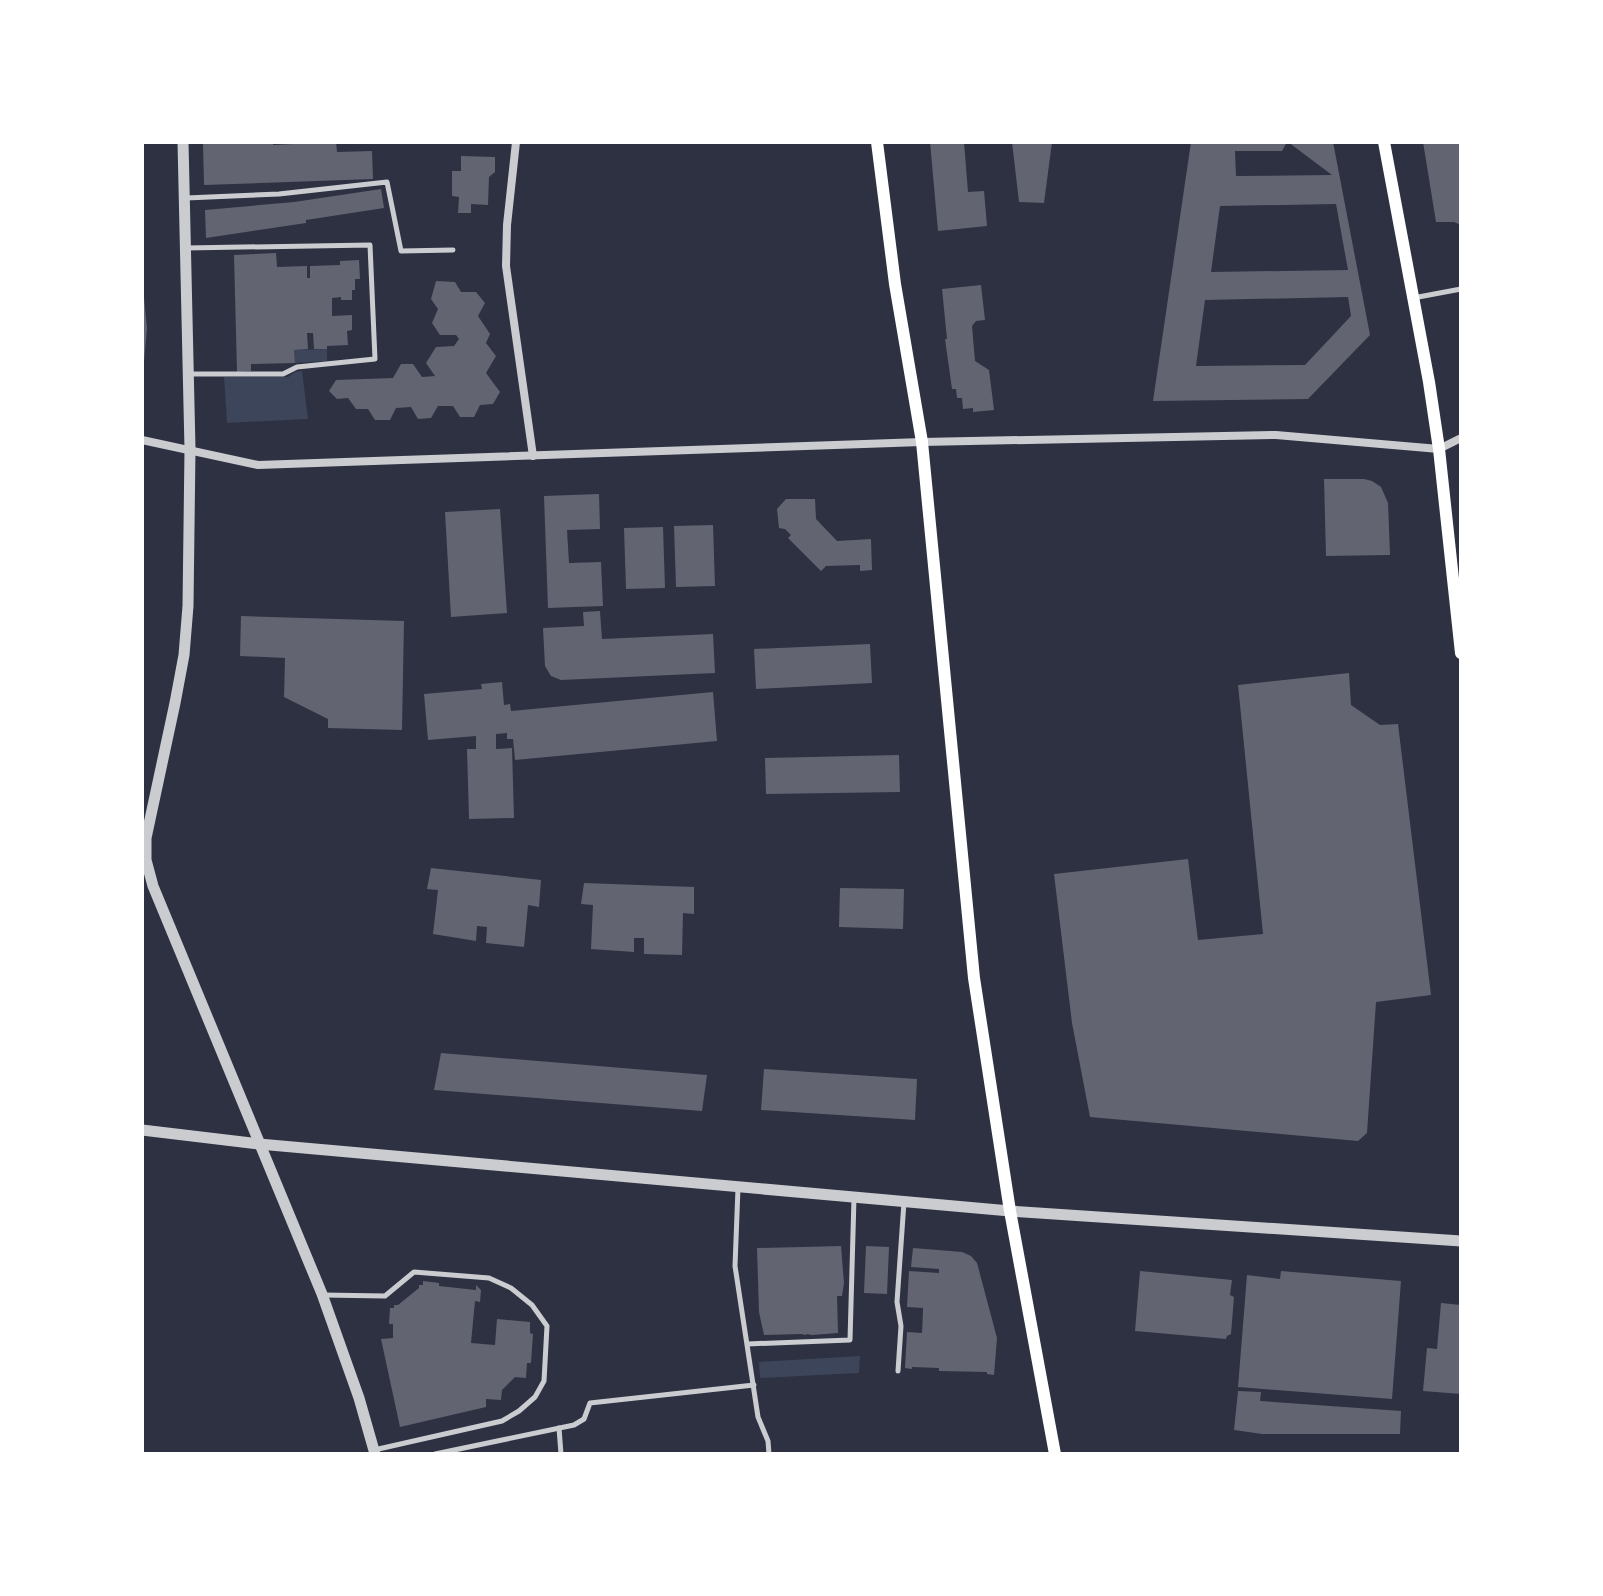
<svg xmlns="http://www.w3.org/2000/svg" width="1603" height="1596" font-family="Helvetica,sans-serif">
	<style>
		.green { fill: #3c4559 }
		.building { fill: #626471; fill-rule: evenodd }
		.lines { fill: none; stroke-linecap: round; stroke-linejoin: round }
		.service { stroke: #caccd0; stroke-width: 5 }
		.minor { stroke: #caccd0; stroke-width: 8 }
		.tertiary { stroke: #caccd0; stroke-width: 11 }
		.secondary { stroke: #fff; stroke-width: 12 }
	</style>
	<rect width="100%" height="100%" fill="#2d3142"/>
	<!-- green -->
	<g class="green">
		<path d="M 327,349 L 327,361 L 295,363 L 294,350 Z"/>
		<path d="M 302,371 L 308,419 L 227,423 L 224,377 L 288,377 L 295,372 Z"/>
		<path d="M 860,1356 L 859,1373 L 760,1378 L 759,1362 Z"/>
	</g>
	<!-- building -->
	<g class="building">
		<path d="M 243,142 L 273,142 L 273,145 L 336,142 L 337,152 L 372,151 L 373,179 L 204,185 L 203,144 Z"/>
		<path d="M 930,142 L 964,142 L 968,192 L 984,191 L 987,226 L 938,231 Z"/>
		<path d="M 1012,142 L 1052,142 L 1044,203 L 1019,202 Z"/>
		<path d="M 1191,142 L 1287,142 L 1282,151 L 1235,151 L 1236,176 L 1332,175 L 1288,142 L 1333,142 L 1370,335 L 1308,399 L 1153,401 ZM 1336,204 L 1348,270 L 1211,272 L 1220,206 ZM 1348,297 L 1351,316 L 1305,365 L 1196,366 L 1205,300 Z"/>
		<path d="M 1423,142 L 1461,142 L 1461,225 L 1454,222 L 1436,222 Z"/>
		<path d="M 461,156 L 495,157 L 495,172 L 489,177 L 488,205 L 471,204 L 471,213 L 458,213 L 459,197 L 452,196 L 452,171 L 461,171 Z"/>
		<path d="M 381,189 L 384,208 L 306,220 L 306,223 L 206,238 L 205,210 L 294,202 Z"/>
		<path d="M 276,253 L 277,267 L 307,266 L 307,278 L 310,278 L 310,266 L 340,265 L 340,261 L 359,260 L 360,279 L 355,279 L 355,290 L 352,290 L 352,300 L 341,300 L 341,297 L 332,298 L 332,316 L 352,315 L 352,330 L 347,331 L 348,345 L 327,346 L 327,349 L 314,349 L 313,333 L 307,333 L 308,349 L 294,350 L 295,363 L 251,364 L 251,371 L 237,372 L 234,255 Z"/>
		<path d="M 436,281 L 455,282 L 461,292 L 476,292 L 485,303 L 478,316 L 490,334 L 486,343 L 496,356 L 486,373 L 500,392 L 493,404 L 480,405 L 474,417 L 460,417 L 453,406 L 438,406 L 431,418 L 418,419 L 411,407 L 396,408 L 390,420 L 375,420 L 368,409 L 356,409 L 348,398 L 337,399 L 329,391 L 336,380 L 393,378 L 401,364 L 413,364 L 422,377 L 435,376 L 426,363 L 436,347 L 454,346 L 459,339 L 456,335 L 440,335 L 432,323 L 438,309 L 431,299 Z"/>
		<path d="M 981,285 L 985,320 L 976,321 L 972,326 L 975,361 L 989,370 L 994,410 L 973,412 L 973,408 L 963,409 L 962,398 L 957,398 L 956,389 L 952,389 L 945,339 L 947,339 L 942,289 Z"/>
		<path d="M 142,297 L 144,297 L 147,328 L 144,362 L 142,362 Z"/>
		<path d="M 1324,479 L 1364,479 L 1372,481 L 1381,487 L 1388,503 L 1390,555 L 1326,556 Z"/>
		<path d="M 599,494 L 600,529 L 567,530 L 569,563 L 601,562 L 603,606 L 548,608 L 544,496 Z"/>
		<path d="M 786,499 L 815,499 L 816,519 L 837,541 L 871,539 L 872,570 L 860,571 L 860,565 L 826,566 L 821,571 L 788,538 L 791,535 L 785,529 L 779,528 L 777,509 Z"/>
		<path d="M 500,509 L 507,613 L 451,617 L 445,512 Z"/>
		<path d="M 713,525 L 715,586 L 676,587 L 674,526 Z"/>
		<path d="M 663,527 L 665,588 L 626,589 L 624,528 Z"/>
		<path d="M 600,611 L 602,639 L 713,634 L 715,673 L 561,680 L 551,676 L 545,666 L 543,628 L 584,626 L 583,612 Z"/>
		<path d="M 241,616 L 404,621 L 402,730 L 328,728 L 328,719 L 284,697 L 285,658 L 240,656 Z"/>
		<path d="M 870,644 L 872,683 L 756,689 L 754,649 Z"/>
		<path d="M 1349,673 L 1351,705 L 1380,725 L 1398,724 L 1431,995 L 1376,1002 L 1367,1133 L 1358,1141 L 1090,1117 L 1072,1023 L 1054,874 L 1188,859 L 1198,940 L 1263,934 L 1238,685 Z"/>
		<path d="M 502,682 L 504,705 L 510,704 L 511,711 L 713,692 L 717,741 L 515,760 L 513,739 L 507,739 L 507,733 L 496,734 L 496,749 L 512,748 L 514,818 L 469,819 L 467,749 L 476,749 L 476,736 L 428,740 L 424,694 L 482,689 L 481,684 Z"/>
		<path d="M 899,755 L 900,792 L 766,794 L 765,758 Z"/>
		<path d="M 431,868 L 541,880 L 539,907 L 528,905 L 524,947 L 486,943 L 487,927 L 477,926 L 476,941 L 433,934 L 438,890 L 427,889 Z"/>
		<path d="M 584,883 L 694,887 L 694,914 L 683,913 L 682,955 L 644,954 L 644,938 L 634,938 L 634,952 L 591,949 L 593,905 L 581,904 Z"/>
		<path d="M 840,888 L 904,889 L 903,929 L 839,927 Z"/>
		<path d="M 441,1053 L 707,1075 L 702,1111 L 434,1090 Z"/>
		<path d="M 764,1069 L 917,1079 L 915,1120 L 761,1110 Z"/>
		<path d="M 841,1246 L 844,1283 L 842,1296 L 837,1296 L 838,1333 L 812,1335 L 807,1334 L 806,1335 L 801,1334 L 764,1335 L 759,1312 L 757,1248 Z"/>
		<path d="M 866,1246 L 889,1247 L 887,1294 L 864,1293 Z"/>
		<path d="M 913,1248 L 962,1252 L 971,1256 L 977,1263 L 997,1338 L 994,1375 L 987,1374 L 987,1372 L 939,1371 L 939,1368 L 912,1367 L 912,1369 L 905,1368 L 907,1332 L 922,1333 L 923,1311 L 923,1308 L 907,1307 L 909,1271 L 939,1273 L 939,1269 L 911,1267 Z"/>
		<path d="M 1140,1271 L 1232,1280 L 1230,1295 L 1234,1297 L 1231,1334 L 1227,1336 L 1226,1339 L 1135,1331 Z"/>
		<path d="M 1281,1271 L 1401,1281 L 1392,1399 L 1238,1387 L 1247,1275 L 1280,1279 Z"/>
		<path d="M 423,1281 L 439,1283 L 439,1286 L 476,1290 L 476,1285 L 481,1290 L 480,1302 L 475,1301 L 471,1343 L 495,1345 L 497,1319 L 530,1322 L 530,1333 L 533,1334 L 531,1363 L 527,1363 L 526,1378 L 515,1377 L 502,1390 L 501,1400 L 486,1399 L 486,1407 L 400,1427 L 381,1339 L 393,1338 L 393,1324 L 389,1324 L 390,1308 L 394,1308 L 394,1305 L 398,1305 L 419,1288 L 419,1285 L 423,1285 Z"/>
		<path d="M 1441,1303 L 1461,1305 L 1461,1394 L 1423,1391 L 1427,1348 L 1437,1349 Z"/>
		<path d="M 1238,1391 L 1261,1392 L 1260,1401 L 1401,1411 L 1400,1434 L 1262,1434 L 1234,1430 Z"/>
	</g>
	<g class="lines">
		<!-- service -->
		<g class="service">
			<path d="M 186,198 L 279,194 L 387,182 L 401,251 L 453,250"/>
			<path d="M 186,248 L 370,245 L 375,359 L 297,367 L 283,374 L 189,374"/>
			<path d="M 1413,298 L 1461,289"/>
			<path d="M 738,1188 L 735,1266 L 758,1417 L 768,1441 L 769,1454"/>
			<path d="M 323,1295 L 385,1296 L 414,1272 L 489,1278 L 511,1288 L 532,1305 L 547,1326 L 544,1381 L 535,1397 L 519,1411 L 502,1421 L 374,1450"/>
			<path d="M 748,1344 L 850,1340 L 854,1198"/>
			<path d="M 898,1371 L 901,1326 L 897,1302 L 904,1202"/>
			<path d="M 559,1428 L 561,1454"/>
			<path d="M 435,1454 L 574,1425 L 584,1419 L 590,1403 L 754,1385"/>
		</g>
		<!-- minor -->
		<g class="minor">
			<path d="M 516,142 L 507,225 L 506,266 L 533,456"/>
			<path d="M 142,440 L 258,465 L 922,442 L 1276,435 L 1439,449 L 1461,438"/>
		</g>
		<!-- tertiary -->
		<g class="tertiary">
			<path d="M 183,142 L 190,449 L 188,606 L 184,655 L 175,703 L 146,838 L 146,860 L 153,886 L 322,1294 L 359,1398 L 375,1454"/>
			<path d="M 142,1130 L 259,1144 L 1010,1211 L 1461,1241"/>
		</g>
		<!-- secondary -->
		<g class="secondary">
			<path d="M 877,142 L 895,284 L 922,442 L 974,978 L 1010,1211 L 1055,1454"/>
			<path d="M 1384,142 L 1429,382 L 1439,449 L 1461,653"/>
		</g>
	</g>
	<!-- border -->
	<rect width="1603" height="1596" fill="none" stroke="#ffffff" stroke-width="288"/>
</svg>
